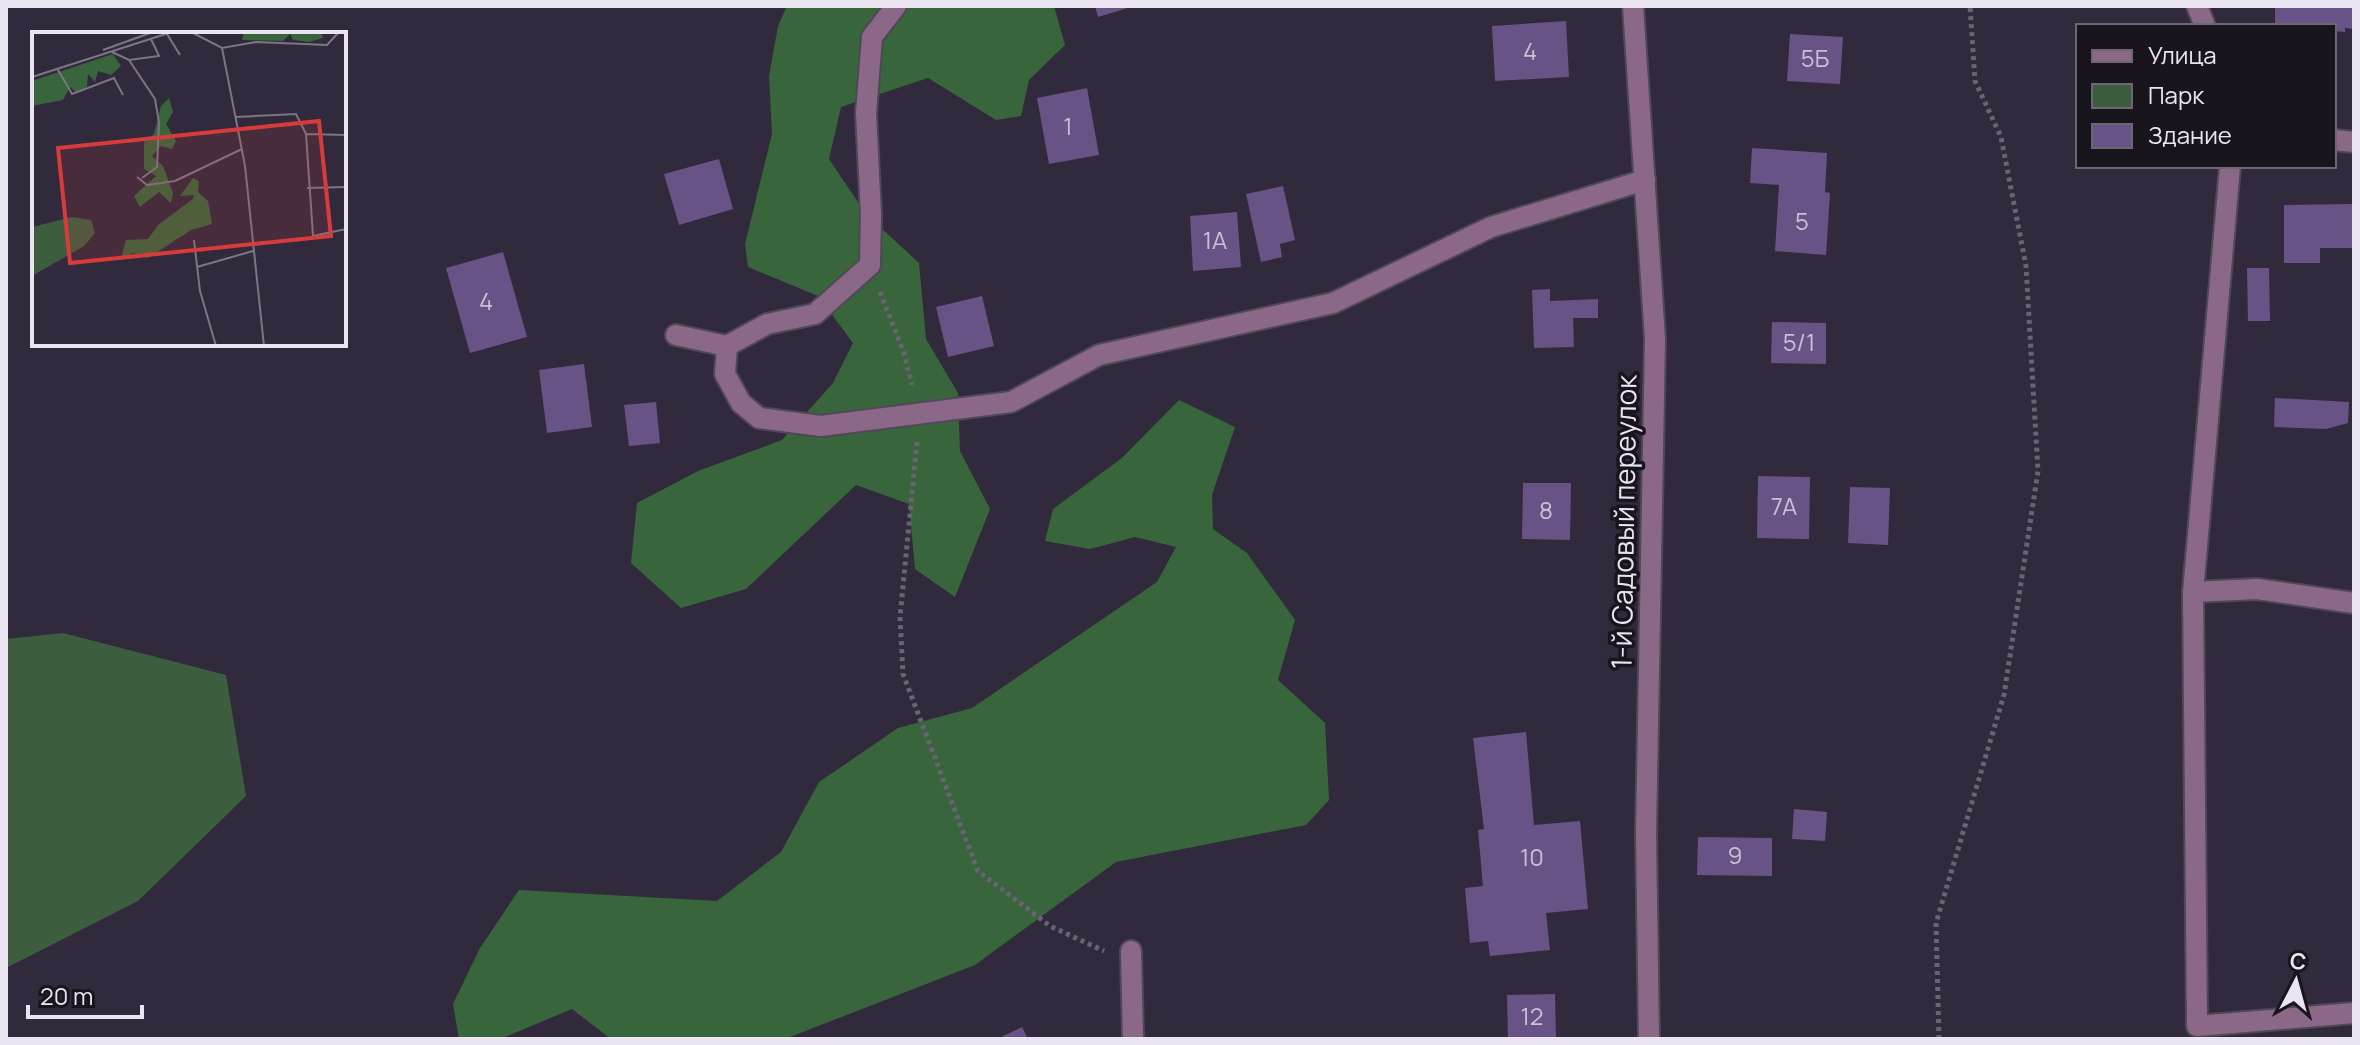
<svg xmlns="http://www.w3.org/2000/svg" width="2360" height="1045" font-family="Manrope,sans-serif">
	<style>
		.green { fill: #3d5d3f }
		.forest { fill: #38653b }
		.building { fill: #675385 }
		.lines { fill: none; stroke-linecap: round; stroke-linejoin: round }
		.minor-casing { stroke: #4f4859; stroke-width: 24 }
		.path { stroke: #6a6373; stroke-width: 5; stroke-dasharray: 4 4; stroke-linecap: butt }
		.minor { stroke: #8b6887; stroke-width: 20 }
		.labels { text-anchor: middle; stroke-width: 7; stroke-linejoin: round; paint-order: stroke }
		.number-label { font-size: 24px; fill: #c9c0d6 }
		.street-label { font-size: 28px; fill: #eae5f1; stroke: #18151d }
		.inset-road { fill: none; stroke: #7b7584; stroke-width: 2 }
		.view { fill: #d83b3c; fill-opacity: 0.15; stroke: #d83b3c; stroke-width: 4 }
		.inset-edge { fill: none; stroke: #eae5f1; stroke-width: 4 }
	</style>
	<rect width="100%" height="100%" fill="#312a3c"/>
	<!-- green -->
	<path class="green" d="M 63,633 L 226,675 L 246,796 L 138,901 L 6,968 L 6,639 Z"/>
	<!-- forest -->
	<g class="forest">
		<path d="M 787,6 L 1054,6 L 1065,45 L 1029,80 L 1021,116 L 996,120 L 928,78 L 841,107 L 829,159 L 866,214 L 919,263 L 926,339 L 958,393 L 960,451 L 990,509 L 955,597 L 915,569 L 909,504 L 856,485 L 746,589 L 681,608 L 631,563 L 637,503 L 698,471 L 782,440 L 833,383 L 853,343 L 818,296 L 748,267 L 745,244 L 772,134 L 769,76 L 778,26 Z"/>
		<path d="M 1179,400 L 1235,427 L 1212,495 L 1213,529 L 1247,553 L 1295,620 L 1278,680 L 1325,723 L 1329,800 L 1306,825 L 1116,862 L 975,965 L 785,1039 L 611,1039 L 572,1009 L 500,1039 L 459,1039 L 453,1004 L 480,948 L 519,890 L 717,901 L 781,852 L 819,782 L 898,728 L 972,708 L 1157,582 L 1176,547 L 1135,537 L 1090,549 L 1045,541 L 1053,509 L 1122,458 Z"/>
	</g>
	<!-- building -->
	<g class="building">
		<path d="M 1095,6 L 1131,6 L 1131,7 L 1098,17 Z"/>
		<path d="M 2275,6 L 2354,6 L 2354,29 L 2345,28 L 2345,32 L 2334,31 L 2334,26 L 2275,24 Z"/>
		<path d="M 1566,21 L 1569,77 L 1495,81 L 1492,26 Z"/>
		<path d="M 1790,34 L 1843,37 L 1840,84 L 1787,81 Z"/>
		<path d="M 1087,88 L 1099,155 L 1049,164 L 1037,98 Z"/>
		<path d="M 1752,148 L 1827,153 L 1825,192 L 1830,193 L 1826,255 L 1775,251 L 1779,185 L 1750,183 Z"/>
		<path d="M 719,159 L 733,209 L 679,225 L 664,174 Z"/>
		<path d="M 1283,186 L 1295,240 L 1280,244 L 1282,257 L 1261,262 L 1246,194 Z"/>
		<path d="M 2352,204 L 2352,248 L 2320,248 L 2320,263 L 2284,263 L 2284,205 Z"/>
		<path d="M 1237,212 L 1241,267 L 1193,271 L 1190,216 Z"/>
		<path d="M 503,252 L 527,337 L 470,353 L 446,268 Z"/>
		<path d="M 2247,268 L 2269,268 L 2270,321 L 2248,321 Z"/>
		<path d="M 1550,289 L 1550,301 L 1598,299 L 1598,318 L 1573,318 L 1574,347 L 1534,348 L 1532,290 Z"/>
		<path d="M 982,296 L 994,346 L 948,357 L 936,307 Z"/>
		<path d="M 1772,322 L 1826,323 L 1826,364 L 1771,363 Z"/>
		<path d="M 584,364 L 592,427 L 547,433 L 539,370 Z"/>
		<path d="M 2275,398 L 2349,402 L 2348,423 L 2326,429 L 2274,427 Z"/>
		<path d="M 656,402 L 660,443 L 629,446 L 624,405 Z"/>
		<path d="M 1758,476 L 1810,477 L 1809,539 L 1757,538 Z"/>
		<path d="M 1523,483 L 1571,483 L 1570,540 L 1522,539 Z"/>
		<path d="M 1850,487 L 1890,488 L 1888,545 L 1848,543 Z"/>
		<path d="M 1526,732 L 1534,825 L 1580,821 L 1588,909 L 1546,913 L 1550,950 L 1490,956 L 1488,941 L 1470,943 L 1465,888 L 1483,886 L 1478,830 L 1484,829 L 1473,738 Z"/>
		<path d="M 1794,809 L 1827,812 L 1825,841 L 1792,839 Z"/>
		<path d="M 1698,837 L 1772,838 L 1772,876 L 1697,875 Z"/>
		<path d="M 1555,994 L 1556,1039 L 1508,1039 L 1507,995 Z"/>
		<path d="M 1022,1027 L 1028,1039 L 997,1039 Z"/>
	</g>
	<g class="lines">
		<!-- minor casing -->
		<g class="minor-casing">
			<g id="minor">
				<path d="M 1633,6 L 1655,339 L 1646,834 L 1649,1039"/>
				<path d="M 2197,6 L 2205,26"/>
				<path d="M 2334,140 L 2354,142"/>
				<path d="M 2230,166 L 2193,592 L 2197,1026 L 2354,1013"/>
				<path d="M 676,335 L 727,346 L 725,374 L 741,403 L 759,418 L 821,426 L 1011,402 L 1099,355 L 1333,303 L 1491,227 L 1645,180"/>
				<path d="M 727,346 L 767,324 L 815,314 L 870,265 L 871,215 L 866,113 L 872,37 L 896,6"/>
				<path d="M 2193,592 L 2257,589 L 2354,603"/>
				<path d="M 1131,951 L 1133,1039"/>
			</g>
		</g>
		<!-- path -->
		<g class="path">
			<path d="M 880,292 L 904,353 L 912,385"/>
			<path d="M 917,442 L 900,617 L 903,674 L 978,871 L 1050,926 L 1104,951"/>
			<path d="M 1939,1039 L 1936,923 L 2004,695 L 2038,471 L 2026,266 L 2001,137 L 1975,81 L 1970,6"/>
		</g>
		<!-- minor -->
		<use href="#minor" class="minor"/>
	</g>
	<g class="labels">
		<!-- number labels -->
		<g class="number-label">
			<text x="1530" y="60">4</text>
			<text x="1815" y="67">5Б</text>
			<text x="1068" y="135">1</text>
			<text x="1802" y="230">5</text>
			<text x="1215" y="249">1А</text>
			<text x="486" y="310">4</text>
			<text x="1799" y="351">5/1</text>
			<text x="1784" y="515">7А</text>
			<text x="1546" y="519">8</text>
			<text x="1735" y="864">9</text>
			<text x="1532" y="866">10</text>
			<text x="1532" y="1025">12</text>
		</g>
		<!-- street labels -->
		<g class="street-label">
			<text transform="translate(1624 522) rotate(-89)" y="10">1-й Садовый переулок</text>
		</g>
	</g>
	<!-- overview -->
	<g transform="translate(32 32)">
		<rect width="314" height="314" fill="#312a3c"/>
		<path d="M 40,185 L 59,188 L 63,201 L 52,214 L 0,244 L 0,195 Z" fill="#3d5d3f"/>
		<path d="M 212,0 L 289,0 L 291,6 L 277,10 L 261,8 L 258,2 L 251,9 L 210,8 ZM 81,22 L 89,34 L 79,43 L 66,39 L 63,50 L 56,42 L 55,55 L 44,60 L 38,55 L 31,68 L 0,74 L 0,49 ZM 137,66 L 141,80 L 134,92 L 144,109 L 140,117 L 129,114 L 120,124 L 131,134 L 141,161 L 139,171 L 127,160 L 108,175 L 102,164 L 124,144 L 112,137 L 112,110 L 122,102 L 129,74 ZM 161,146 L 167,149 L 166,160 L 176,169 L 180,192 L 159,198 L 116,226 L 101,221 L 89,227 L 94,208 L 116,207 L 126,193 L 161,167 L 162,163 L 148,164 Z" fill="#38653b"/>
		<path class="inset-road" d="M 159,0 L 190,16 L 224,10 L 295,13 L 307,0M 135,2 L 148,23M 190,16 L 213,134 L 232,314M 71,18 L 121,0M 80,20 L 97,28 L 127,24 L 119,7M 97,28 L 123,67 L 127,90 L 125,135 L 110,146M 25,36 L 40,62 L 82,46 L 91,63M 0,45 L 140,0M 204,85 L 264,82 L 274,102 L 281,204 L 314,197M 274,102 L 314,103M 105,145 L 115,153 L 143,149 L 210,117M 275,156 L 314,155M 162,208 L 168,259 L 184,314M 165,235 L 221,219"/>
		<path class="view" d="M 287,89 L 299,204 L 38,231 L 26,116 Z"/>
		<rect width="314" height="314" class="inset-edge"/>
	</g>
	<!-- border -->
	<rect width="2360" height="1045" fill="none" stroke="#eae5f1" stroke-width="16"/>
	<!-- legend -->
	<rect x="2076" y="24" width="260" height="144" fill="#18151d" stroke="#6c6872" stroke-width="2"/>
	<rect x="2092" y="50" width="40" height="12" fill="#8b6887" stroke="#6c6872" stroke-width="2"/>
	<text x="2148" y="64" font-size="24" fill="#eae5f1">Улица</text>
	<rect x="2092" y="84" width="40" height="24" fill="#3d5d3f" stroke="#6c6872" stroke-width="2"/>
	<text x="2148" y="104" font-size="24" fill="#eae5f1">Парк</text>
	<rect x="2092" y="124" width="40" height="24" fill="#675385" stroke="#6c6872" stroke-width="2"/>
	<text x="2148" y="144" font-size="24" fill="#eae5f1">Здание</text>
	<!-- north arrow -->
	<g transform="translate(2296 981) rotate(6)" stroke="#18151d" stroke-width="6" paint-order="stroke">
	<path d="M0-6L14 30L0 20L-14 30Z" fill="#eae5f1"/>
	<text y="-12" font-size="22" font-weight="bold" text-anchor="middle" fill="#eae5f1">С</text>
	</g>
	<!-- scale -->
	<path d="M28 1005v12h114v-12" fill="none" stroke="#eae5f1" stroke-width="4"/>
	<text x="40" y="1005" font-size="24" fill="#eae5f1" stroke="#18151d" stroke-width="6" paint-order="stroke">20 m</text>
</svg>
